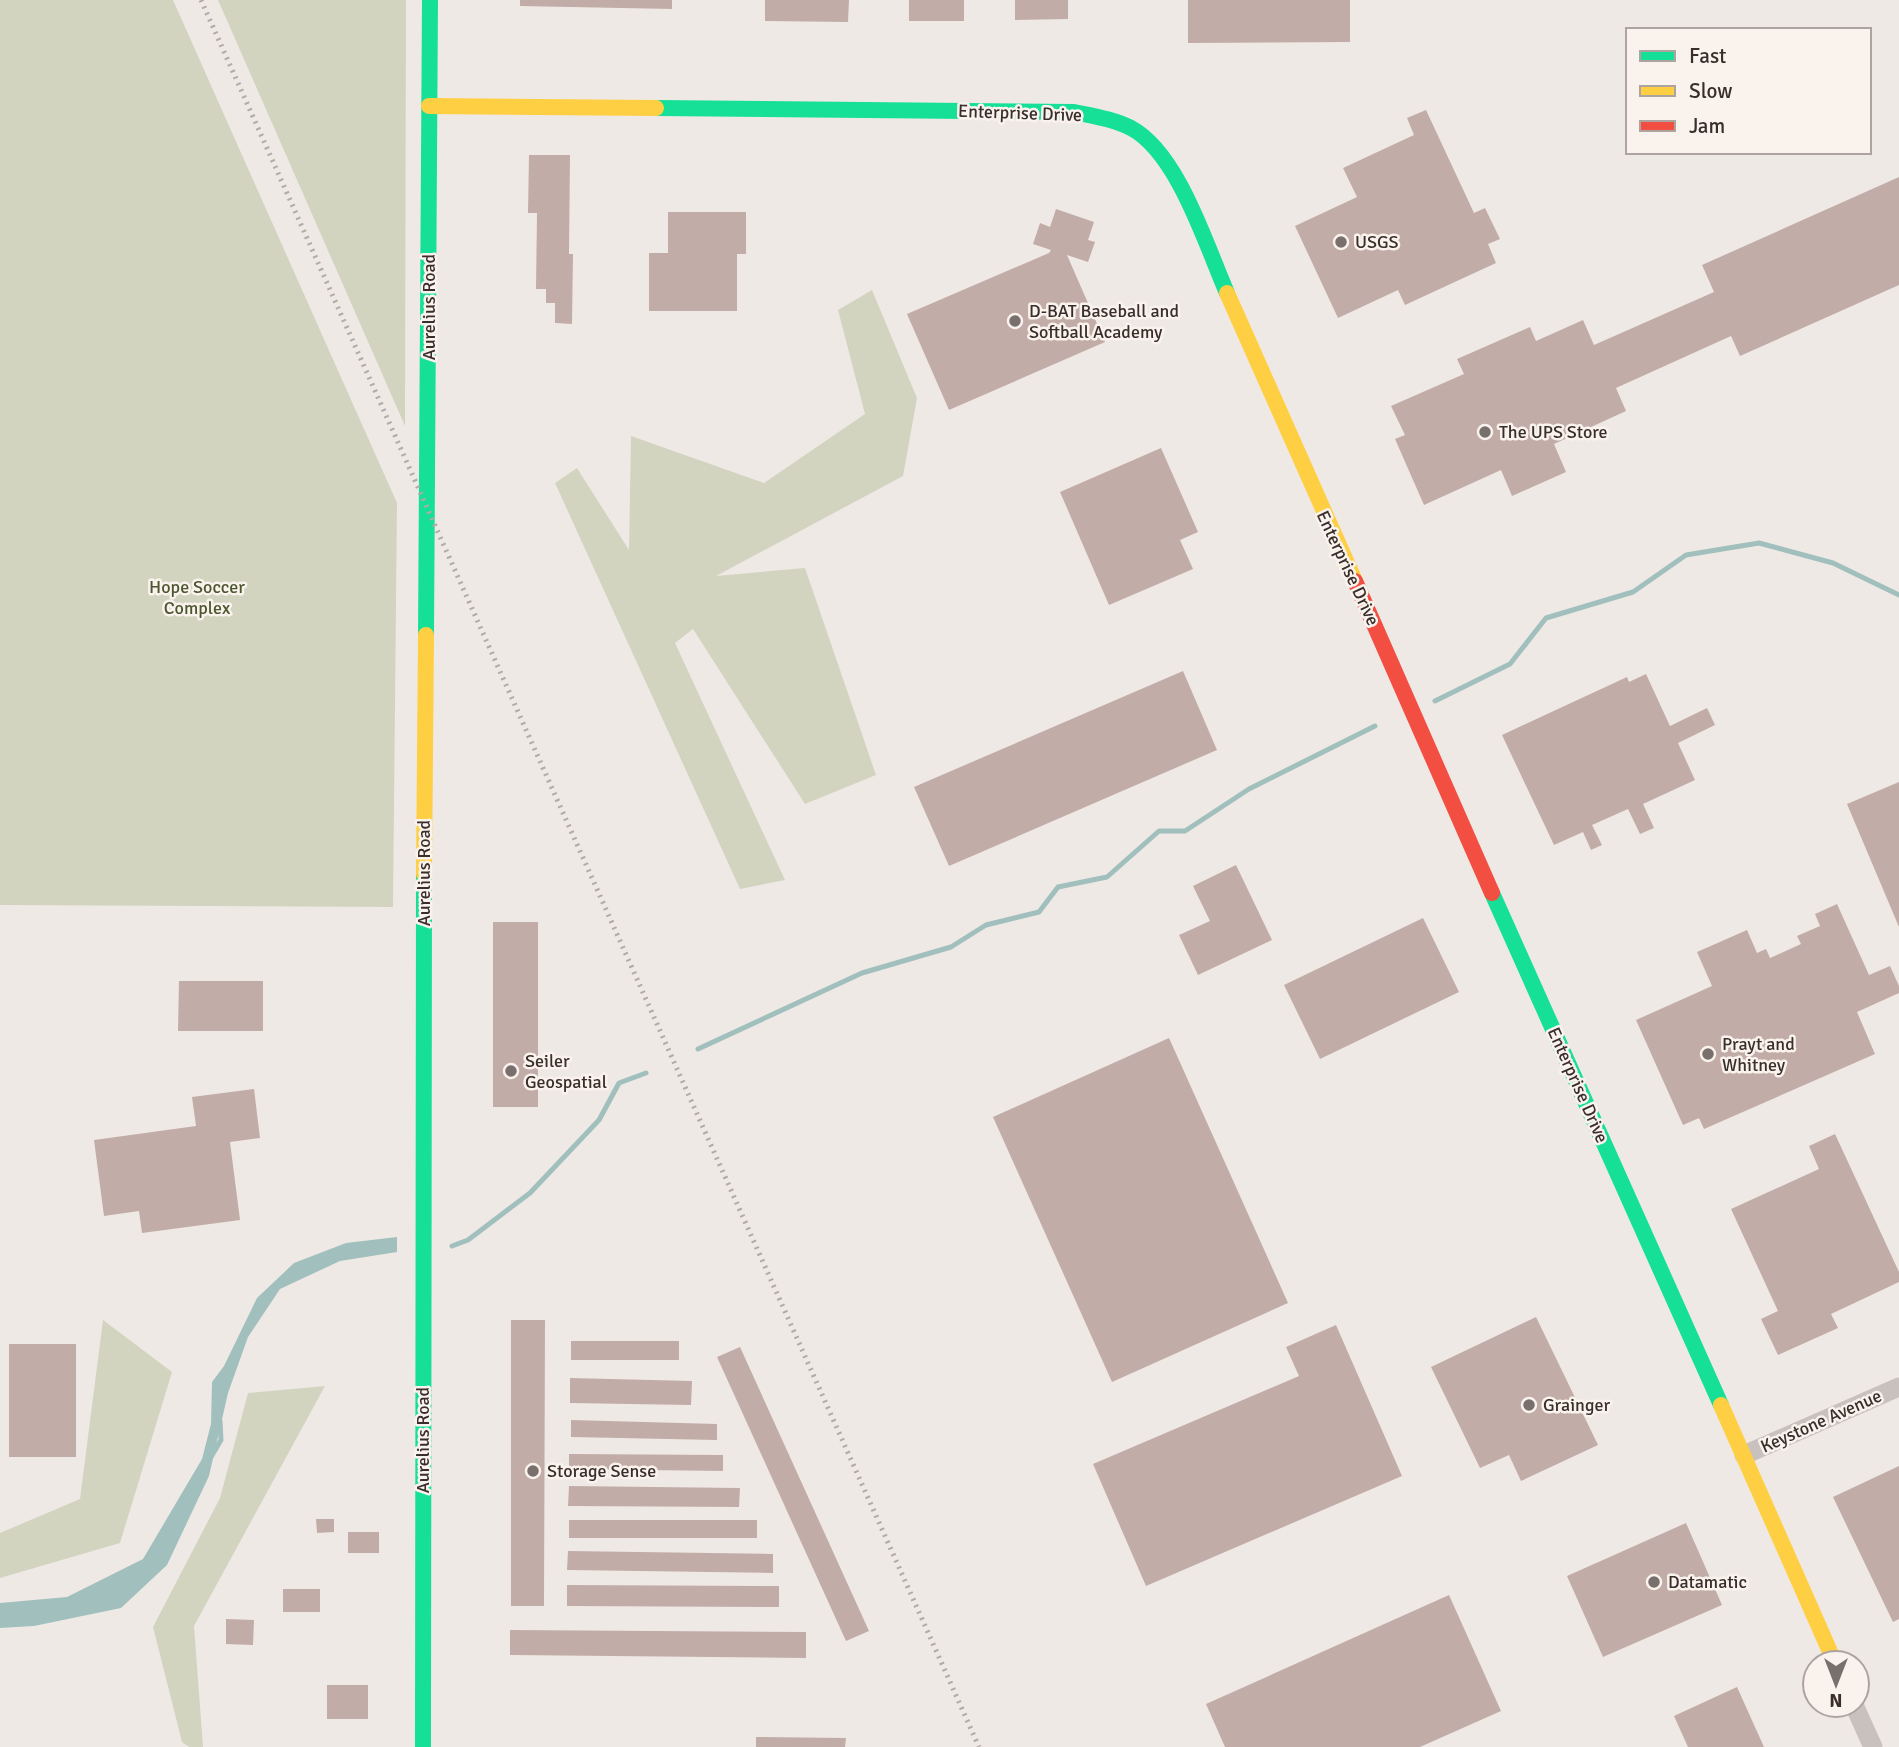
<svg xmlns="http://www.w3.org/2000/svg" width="1899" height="1747" font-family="Signika,sans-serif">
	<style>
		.green { fill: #d2d4c0 }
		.water { fill: #a1c0bd }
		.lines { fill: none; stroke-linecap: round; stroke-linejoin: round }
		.stream { stroke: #a1c0bd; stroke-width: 5 }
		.building { fill: #c2aca7 }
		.street { stroke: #c8c1be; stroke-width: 19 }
		.fast { stroke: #16e098; stroke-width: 16 }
		.slow { stroke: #ffcf43; stroke-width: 16 }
		.jam { stroke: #f24e42; stroke-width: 16 }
		.rail { stroke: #b0aaa8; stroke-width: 5; stroke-dasharray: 2 5; stroke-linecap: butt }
		.poi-dot { fill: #796f6c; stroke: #faf3ed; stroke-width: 2.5 }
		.labels { text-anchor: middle; stroke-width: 5; stroke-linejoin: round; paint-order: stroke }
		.street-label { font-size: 18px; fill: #3a2e2b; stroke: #faf3ed }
		.poi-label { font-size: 18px; fill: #3a2e2b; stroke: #faf3ed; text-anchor: start }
		.park-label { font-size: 18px; fill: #4d572f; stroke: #faf3ed }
	</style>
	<rect width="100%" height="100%" fill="#efe9e5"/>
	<!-- green -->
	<g class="green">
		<path d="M 0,0 L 173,0 L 397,503 L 393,907 L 0,905 Z"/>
		<path d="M 218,0 L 406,0 L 405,426 Z"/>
		<path d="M 872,290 L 917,398 L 903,476 L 716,576 L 805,568 L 876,775 L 805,804 L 693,629 L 675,643 L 785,880 L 740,889 L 555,483 L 577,468 L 629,550 L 631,436 L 764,483 L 865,414 L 838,310 Z"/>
		<path d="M 103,1320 L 172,1372 L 120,1543 L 0,1578 L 0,1533 L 80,1499 Z"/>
		<path d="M 325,1386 L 194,1626 L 203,1747 L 189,1747 L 182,1742 L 153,1627 L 220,1498 L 248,1393 Z"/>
	</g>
	<!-- water -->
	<path class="water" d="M 397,1237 L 397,1252 L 340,1261 L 280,1289 L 248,1337 L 228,1393 L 209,1476 L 167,1565 L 121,1608 L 34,1626 L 0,1628 L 0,1603 L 67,1597 L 143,1559 L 202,1459 L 211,1424 L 212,1382 L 224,1366 L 257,1298 L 294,1263 L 346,1243 Z"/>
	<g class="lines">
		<!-- stream -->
		<g class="stream">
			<path d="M 1435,701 L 1510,664 L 1546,618 L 1633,592 L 1686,555 L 1759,543 L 1833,563 L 1899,595"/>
			<path d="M 698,1049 L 862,973 L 951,947 L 986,925 L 1039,912 L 1058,887 L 1107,877 L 1159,831 L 1185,831 L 1249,789 L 1375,726"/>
			<path d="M 452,1246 L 468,1240 L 530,1193 L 599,1120 L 619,1083 L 646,1073"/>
			<path d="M 211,1457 L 221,1440 L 220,1421"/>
		</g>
	</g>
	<!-- building -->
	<g class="building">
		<path d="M 520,0 L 672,0 L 672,9 L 520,6 Z"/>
		<path d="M 765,0 L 849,0 L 848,22 L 765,21 Z"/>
		<rect x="909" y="0" width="55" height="21"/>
		<path d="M 1015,0 L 1068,0 L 1068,19 L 1015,20 Z"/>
		<path d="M 1188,0 L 1350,0 L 1350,42 L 1188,43 Z"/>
		<path d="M 1426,110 L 1474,213 L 1485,208 L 1500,239 L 1488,244 L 1496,263 L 1405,305 L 1398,290 L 1338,318 L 1295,226 L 1357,197 L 1343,168 L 1414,135 L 1407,118 Z"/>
		<path d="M 529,155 L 570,155 L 569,254 L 573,254 L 572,324 L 555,323 L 555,303 L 546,303 L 546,289 L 536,289 L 537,213 L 528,213 Z"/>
		<path d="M 1899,177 L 1899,285 L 1740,356 L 1731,336 L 1616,388 L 1626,411 L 1554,444 L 1566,472 L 1512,496 L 1501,470 L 1424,505 L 1395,439 L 1405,435 L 1391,406 L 1464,374 L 1457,359 L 1530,327 L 1536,341 L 1583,320 L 1594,345 L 1714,292 L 1702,265 Z"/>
		<path d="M 1056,209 L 1094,222 L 1088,240 L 1095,242 L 1088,262 L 1067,255 L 1105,342 L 949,410 L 907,314 L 1049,253 L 1051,250 L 1033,244 L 1040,223 L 1050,227 Z"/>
		<path d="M 668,212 L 746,212 L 746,254 L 737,254 L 737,311 L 649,311 L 649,253 L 668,253 Z"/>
		<path d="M 1161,448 L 1198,532 L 1180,540 L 1193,569 L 1109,605 L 1060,492 Z"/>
		<path d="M 1183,671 L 1217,750 L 949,866 L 914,787 Z"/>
		<path d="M 1646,674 L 1670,726 L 1707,708 L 1715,725 L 1678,743 L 1695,780 L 1643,804 L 1654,828 L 1640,834 L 1628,809 L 1592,825 L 1602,845 L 1591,850 L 1583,832 L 1554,845 L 1502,735 L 1627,677 L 1629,682 Z"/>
		<path d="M 1899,782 L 1899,927 L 1847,804 Z"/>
		<path d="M 1236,865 L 1272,940 L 1198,975 L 1179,935 L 1210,921 L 1193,886 Z"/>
		<path d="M 1837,904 L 1869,975 L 1890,966 L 1899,986 L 1899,993 L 1857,1012 L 1875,1054 L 1704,1129 L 1699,1118 L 1683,1125 L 1636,1020 L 1712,986 L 1697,952 L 1747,930 L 1757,953 L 1766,949 L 1770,958 L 1801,944 L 1797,936 L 1820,926 L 1815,914 Z"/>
		<path d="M 1423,918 L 1459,992 L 1320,1059 L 1284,985 Z"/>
		<rect x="493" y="922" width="45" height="185"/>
		<path d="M 179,981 L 263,981 L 263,1031 L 178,1031 Z"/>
		<path d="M 1169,1038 L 1288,1303 L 1112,1382 L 993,1117 Z"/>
		<path d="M 254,1089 L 260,1138 L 230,1142 L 240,1220 L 142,1233 L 139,1211 L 104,1216 L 94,1140 L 196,1126 L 192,1097 Z"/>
		<path d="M 1835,1134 L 1899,1272 L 1899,1282 L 1831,1314 L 1838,1328 L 1778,1355 L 1761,1319 L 1778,1311 L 1731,1209 L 1819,1169 L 1809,1146 Z"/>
		<path d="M 1536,1317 L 1598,1445 L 1521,1481 L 1509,1455 L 1480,1468 L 1431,1367 Z"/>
		<path d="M 511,1320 L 545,1320 L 544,1606 L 511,1606 Z"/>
		<path d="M 1336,1325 L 1402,1476 L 1146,1586 L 1093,1464 L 1299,1376 L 1286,1347 Z"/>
		<rect x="571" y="1341" width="108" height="19"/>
		<rect x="9" y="1344" width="67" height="113"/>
		<path d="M 740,1347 L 869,1631 L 846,1641 L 717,1357 Z"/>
		<path d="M 570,1378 L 692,1381 L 691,1405 L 570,1403 Z"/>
		<path d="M 571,1420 L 717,1424 L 717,1440 L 571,1437 Z"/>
		<path d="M 569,1454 L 723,1455 L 723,1471 L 569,1469 Z"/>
		<path d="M 1899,1466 L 1899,1619 L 1893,1622 L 1833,1497 Z"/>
		<path d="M 569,1486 L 740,1488 L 739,1507 L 568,1506 Z"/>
		<path d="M 316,1519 L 334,1519 L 334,1532 L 317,1533 Z"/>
		<rect x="569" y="1520" width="188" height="18"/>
		<path d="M 1686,1523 L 1722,1605 L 1603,1657 L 1567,1576 Z"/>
		<rect x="348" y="1532" width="31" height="21"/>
		<path d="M 568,1551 L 773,1554 L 773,1573 L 567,1570 Z"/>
		<path d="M 567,1585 L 779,1586 L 779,1607 L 567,1606 Z"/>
		<rect x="283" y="1589" width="37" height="23"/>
		<path d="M 1449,1595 L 1501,1711 L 1420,1747 L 1225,1747 L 1206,1704 Z"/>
		<path d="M 226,1619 L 254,1620 L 253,1645 L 226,1644 Z"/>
		<path d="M 510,1630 L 806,1632 L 806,1658 L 510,1655 Z"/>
		<rect x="327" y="1685" width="41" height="34"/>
		<path d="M 1737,1687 L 1764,1747 L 1688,1747 L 1674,1716 Z"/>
		<path d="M 756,1737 L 846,1738 L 845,1747 L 756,1747 Z"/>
	</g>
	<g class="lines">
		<!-- street -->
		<g class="street">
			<path d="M 1744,1455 L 1899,1387"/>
			<path d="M 1854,1705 L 1873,1747"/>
		</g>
		<!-- fast -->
		<g class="fast">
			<path d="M 656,108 L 1074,112 C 1093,116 1113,119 1131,128 C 1178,153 1206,245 1227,293"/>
			<path d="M 426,635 L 430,0"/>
			<path d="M 1492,893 L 1721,1405"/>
			<path d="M 423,1747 L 424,874"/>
		</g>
		<!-- slow -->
		<g class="slow">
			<path d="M 429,106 L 656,108"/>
			<path d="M 1227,293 L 1355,581"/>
			<path d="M 424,874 L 426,635"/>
			<path d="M 1721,1405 L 1835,1663"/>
		</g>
		<!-- jam -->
		<path class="jam" d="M 1355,581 L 1492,893"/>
		<!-- rail -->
		<path class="rail" d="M 201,0 L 979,1747"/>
	</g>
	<!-- markers -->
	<g class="poi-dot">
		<circle cx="1341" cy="242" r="7"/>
		<circle cx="1015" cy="321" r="7"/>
		<circle cx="1485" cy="432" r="7"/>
		<circle cx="1708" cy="1054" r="7"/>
		<circle cx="511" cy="1071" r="7"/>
		<circle cx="1529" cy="1405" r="7"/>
		<circle cx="533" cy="1471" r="7"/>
		<circle cx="1654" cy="1582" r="7"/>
	</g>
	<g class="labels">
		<!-- street labels -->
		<g class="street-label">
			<text transform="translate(1020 113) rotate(2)" y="6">Enterprise Drive</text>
			<text transform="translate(429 307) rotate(-90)" y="6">Aurelius Road</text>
			<text transform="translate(1348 568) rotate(65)" y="6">Enterprise Drive</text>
			<text transform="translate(424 873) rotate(-90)" y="6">Aurelius Road</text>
			<text transform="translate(1578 1085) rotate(66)" y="6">Enterprise Drive</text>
			<text transform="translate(1821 1421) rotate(-24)" y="6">Keystone Avenue</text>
			<text transform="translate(423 1440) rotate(-90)" y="6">Aurelius Road</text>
		</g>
		<!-- poi labels -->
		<g class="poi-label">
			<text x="1355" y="248">USGS</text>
			<text x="1029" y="317">D-BAT Baseball and<tspan x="1029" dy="21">Softball Academy</tspan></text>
			<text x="1499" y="438">The UPS Store</text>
			<text x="1722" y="1050">Prayt and<tspan x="1722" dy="21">Whitney</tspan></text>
			<text x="525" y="1067">Seiler<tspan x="525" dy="21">Geospatial</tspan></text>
			<text x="1543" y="1411">Grainger</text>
			<text x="547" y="1477">Storage Sense</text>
			<text x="1668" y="1588">Datamatic</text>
		</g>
		<!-- park labels -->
		<g class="park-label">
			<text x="197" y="593">Hope Soccer<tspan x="197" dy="21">Complex</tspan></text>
		</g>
	</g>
	<!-- legend -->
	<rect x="1626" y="28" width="245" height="126" fill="#faf3ed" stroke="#ada49f" stroke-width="2"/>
	<rect x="1640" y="51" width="35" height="10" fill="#16e098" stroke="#ada49f" stroke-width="2"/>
	<text x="1689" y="63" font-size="21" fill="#3a2e2b">Fast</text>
	<rect x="1640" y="86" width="35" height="10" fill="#ffcf43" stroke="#ada49f" stroke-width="2"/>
	<text x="1689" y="98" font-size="21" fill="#3a2e2b">Slow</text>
	<rect x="1640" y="121" width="35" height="10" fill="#f24e42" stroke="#ada49f" stroke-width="2"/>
	<text x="1689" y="133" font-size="21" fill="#3a2e2b">Jam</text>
	<!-- north arrow -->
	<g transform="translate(1836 1684) rotate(180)"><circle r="33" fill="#faf3ed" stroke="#ada49f" stroke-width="2"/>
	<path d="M0-5L12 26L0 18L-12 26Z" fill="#796f6c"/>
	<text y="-10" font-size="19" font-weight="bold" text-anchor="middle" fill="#3a2e2b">N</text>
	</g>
</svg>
